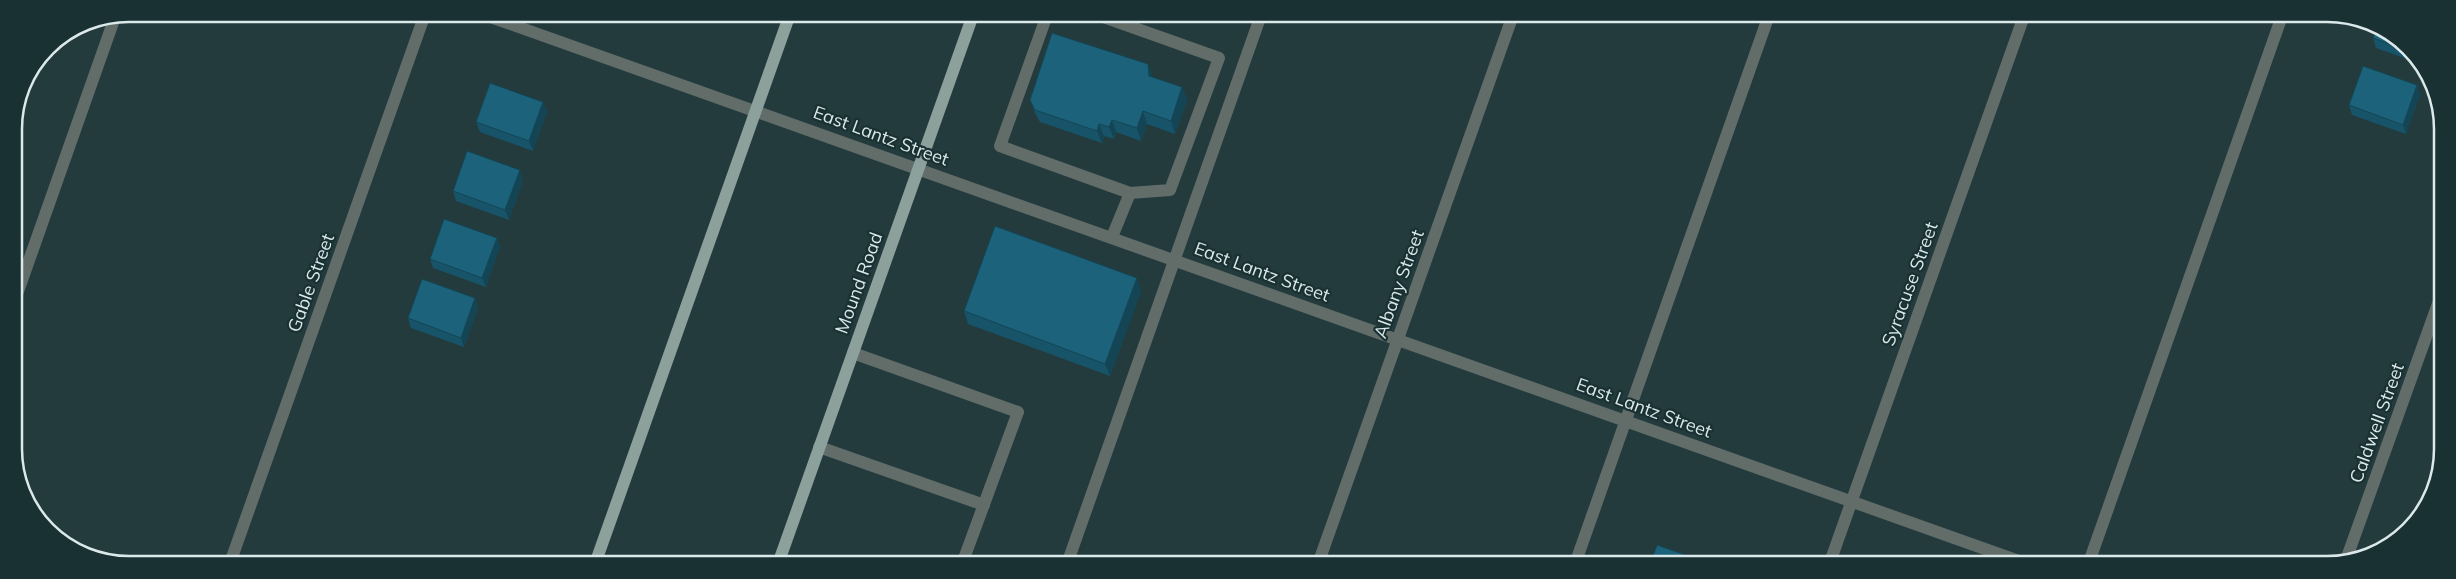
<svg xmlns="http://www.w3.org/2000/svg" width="2456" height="579" font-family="Mulish,sans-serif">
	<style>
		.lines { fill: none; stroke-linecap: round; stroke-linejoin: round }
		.minor { stroke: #626d6a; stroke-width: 12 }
		.major { stroke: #8ca19c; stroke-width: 12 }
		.wall { fill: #185469 }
		.shaded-wall { fill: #144555 }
		.building { fill: #1c627a; stroke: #144555 }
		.labels { text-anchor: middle; stroke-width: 4.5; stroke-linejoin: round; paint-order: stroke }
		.street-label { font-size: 18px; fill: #dce9eb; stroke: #193133 }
		.rim { fill: none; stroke: #dce9eb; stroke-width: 2.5 }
	</style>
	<rect width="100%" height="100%" fill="#233b3d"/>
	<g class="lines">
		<!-- minor -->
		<g class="minor">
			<path d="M 482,14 L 2030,565"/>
			<path d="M 1047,15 L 1000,146 L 1130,193"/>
			<path d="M 1098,15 L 1219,58 L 1170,190 L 1130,193 L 1112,237"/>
			<path d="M 15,300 L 115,17"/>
			<path d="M 853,353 L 1018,412 L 962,564"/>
			<path d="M 819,447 L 984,505"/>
			<path d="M 2346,560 L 2440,298"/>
			<path d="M 230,563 L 425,14"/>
			<path d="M 1067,564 L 1261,15"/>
			<path d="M 1318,564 L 1513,15"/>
			<path d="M 1575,564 L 1769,15"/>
			<path d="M 1829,565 L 2024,16"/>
			<path d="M 2088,565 L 2282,16"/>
		</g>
		<!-- major -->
		<g class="major">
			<path d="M 595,564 L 790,14"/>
			<path d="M 778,564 L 973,15"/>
		</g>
	</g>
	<!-- wall -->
	<g class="wall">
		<path d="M 2373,38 L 2408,47 L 2416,62 L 2376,48 Z"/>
		<path d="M 1153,77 L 1182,87 L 1187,100 L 1175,134 L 1147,124 L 1141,141 L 1116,132 L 1114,139 L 1104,136 L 1102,143 L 1040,122 L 1035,113 L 1030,100 Z"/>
		<path d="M 2417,85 L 2420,95 L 2406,134 L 2352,115 L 2349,105 Z"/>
		<path d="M 543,102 L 547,112 L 533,151 L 480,132 L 476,122 Z"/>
		<path d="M 523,180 L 509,220 L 456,201 L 453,191 Z"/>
		<path d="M 497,238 L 500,247 L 486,287 L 433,268 L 430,259 Z"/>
		<path d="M 1141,291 L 1110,376 L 968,324 L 964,311 Z"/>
		<path d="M 475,298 L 478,308 L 464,347 L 411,328 L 408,318 Z"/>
	</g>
	<!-- shaded-wall -->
	<g class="shaded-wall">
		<path d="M 1148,64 L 1153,77 L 1149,76 Z"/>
		<path d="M 2417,85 L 2420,95 L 2406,134 L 2403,125 Z"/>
		<path d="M 1182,87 L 1187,100 L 1175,134 L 1171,121 Z"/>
		<path d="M 543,102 L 547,112 L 533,151 L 529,141 Z"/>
		<path d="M 1143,111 L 1147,124 L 1141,141 L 1137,128 Z"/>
		<path d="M 1112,120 L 1116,132 L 1114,139 L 1109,127 Z"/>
		<path d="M 1099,124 L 1104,136 L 1102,143 L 1097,131 Z"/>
		<path d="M 520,170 L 523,180 L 509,220 L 505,210 Z"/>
		<path d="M 497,238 L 500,247 L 486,287 L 482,278 Z"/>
		<path d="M 1137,278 L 1141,291 L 1110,376 L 1105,364 Z"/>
		<path d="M 475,298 L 478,308 L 464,347 L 461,338 Z"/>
	</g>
	<!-- building -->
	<g class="building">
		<path d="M 2376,30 L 2408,47 L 2411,52 L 2373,38 Z"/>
		<path d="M 1052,33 L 1148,64 L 1149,76 L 1182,87 L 1171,121 L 1143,111 L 1137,128 L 1112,120 L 1109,127 L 1099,124 L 1097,131 L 1035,110 L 1030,100 Z"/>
		<path d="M 2363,66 L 2417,85 L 2403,125 L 2349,105 Z"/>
		<path d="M 490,83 L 543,102 L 529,141 L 476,122 Z"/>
		<path d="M 467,151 L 520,170 L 505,210 L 453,191 Z"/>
		<path d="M 444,219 L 497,238 L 482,278 L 430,259 Z"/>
		<path d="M 995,226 L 1137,278 L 1105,364 L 964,311 Z"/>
		<path d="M 422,279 L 475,298 L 461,338 L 408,318 Z"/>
		<path d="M 1657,545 L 1711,564 L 1650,564 Z"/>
		<path d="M 1000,559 L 1013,564 L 998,564 Z"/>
	</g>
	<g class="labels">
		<!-- street labels -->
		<g class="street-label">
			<text transform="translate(881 136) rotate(20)" y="6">East Lantz Street</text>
			<text transform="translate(1262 272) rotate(20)" y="6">East Lantz Street</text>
			<text transform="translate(311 283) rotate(-70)" y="6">Gable Street</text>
			<text transform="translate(859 283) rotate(-70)" y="6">Mound Road</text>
			<text transform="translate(1399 284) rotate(-70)" y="6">Albany Street</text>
			<text transform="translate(1910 284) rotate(-70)" y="6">Syracuse Street</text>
			<text transform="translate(1644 408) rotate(20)" y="6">East Lantz Street</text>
			<text transform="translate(2377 423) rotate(-70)" y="6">Caldwell Street</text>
		</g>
	</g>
	<!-- crop -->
	<path d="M0 0H2456V579H0ZM129 22H2327A107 107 0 0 1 2434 129V449A107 107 0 0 1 2327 556H129A107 107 0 0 1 22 449V129A107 107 0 0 1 129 22Z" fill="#193133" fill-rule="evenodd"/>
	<path class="rim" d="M129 22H2327A107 107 0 0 1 2434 129V449A107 107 0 0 1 2327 556H129A107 107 0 0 1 22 449V129A107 107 0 0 1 129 22Z"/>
</svg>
